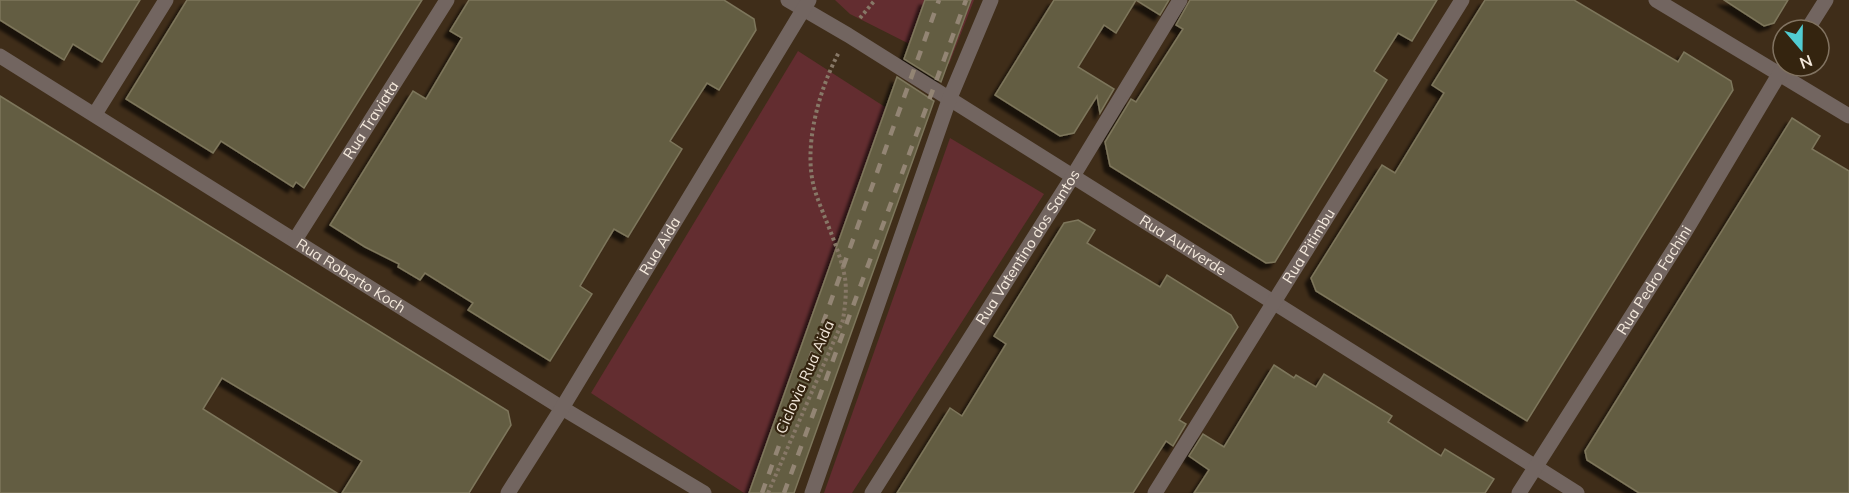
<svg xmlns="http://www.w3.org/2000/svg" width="1849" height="493" font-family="Mulish,sans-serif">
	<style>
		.green { fill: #632d30 }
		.building { fill: #645d42; stroke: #7d765b; stroke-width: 1.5; filter: url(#shadow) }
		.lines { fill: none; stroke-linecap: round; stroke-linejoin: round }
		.path { stroke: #877867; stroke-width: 4; stroke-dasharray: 3 3; stroke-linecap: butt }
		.minor { stroke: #726560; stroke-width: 15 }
		.rail { stroke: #938574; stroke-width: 4.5; stroke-dasharray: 10 10; stroke-linecap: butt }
		.labels { text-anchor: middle; stroke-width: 4.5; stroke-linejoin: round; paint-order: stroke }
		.street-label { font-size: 15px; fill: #f4e9dc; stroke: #34240f }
	</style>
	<defs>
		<filter id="shadow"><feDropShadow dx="-5.5" dy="5.5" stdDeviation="1.5" flood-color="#0009"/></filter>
	</defs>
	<rect width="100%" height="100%" fill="#3f2d19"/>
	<!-- green -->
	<g class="green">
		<path d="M 835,0 L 974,0 L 949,64 L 850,14 Z"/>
		<path d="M 798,51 L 913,125 L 776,493 L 744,493 L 591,393 Z"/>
		<path d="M 950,138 L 1044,194 L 852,493 L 824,493 Z"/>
	</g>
	<!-- building -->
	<g class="building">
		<path d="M 0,0 L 140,0 L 102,62 L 73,44 L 64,60 L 0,20 Z"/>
		<path d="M 187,0 L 422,0 L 304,188 L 296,182 L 293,187 L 221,141 L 213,153 L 126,99 Z"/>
		<path d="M 469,0 L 724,0 L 754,19 L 756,30 L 719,90 L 707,83 L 670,141 L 682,149 L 628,237 L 614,229 L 580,286 L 592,294 L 550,361 L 468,310 L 473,303 L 425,273 L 420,280 L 398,267 L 399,264 L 365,247 L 330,225 L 413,91 L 426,99 L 462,38 L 450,31 Z"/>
		<path d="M 925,0 L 971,0 L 941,82 L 904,59 Z"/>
		<path d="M 1054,0 L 1169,0 L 1160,15 L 1136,0 L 1116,33 L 1104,25 L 1078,67 L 1114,89 L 1100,113 L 1097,96 L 1074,133 L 1060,136 L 995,95 Z"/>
		<path d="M 1190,0 L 1437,0 L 1412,41 L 1398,33 L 1374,71 L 1387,80 L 1275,262 L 1266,263 L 1110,166 L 1105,142 L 1131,99 L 1136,102 L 1183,29 L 1176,25 Z"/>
		<path d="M 1485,0 L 1574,0 L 1678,62 L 1684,52 L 1731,81 L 1733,90 L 1527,421 L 1316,291 L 1311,278 L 1382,165 L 1395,173 L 1444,93 L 1432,85 Z"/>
		<path d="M 1724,0 L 1788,0 L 1774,23 L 1764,26 Z"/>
		<path d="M 897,77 L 934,101 L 794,493 L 749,493 Z"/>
		<path d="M 0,96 L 508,411 L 511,425 L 469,493 L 342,493 L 362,461 L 222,378 L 203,409 L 337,493 L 0,493 Z"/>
		<path d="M 1792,118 L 1820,136 L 1812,149 L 1849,171 L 1849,493 L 1639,493 L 1587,460 L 1585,451 Z"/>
		<path d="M 1078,220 L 1095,230 L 1087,243 L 1160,287 L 1167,275 L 1231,315 L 1238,327 L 1179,420 L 1186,424 L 1173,446 L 1166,441 L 1133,493 L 897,493 L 950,408 L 962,416 L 1006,344 L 994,336 L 1064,223 Z"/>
		<path d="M 1274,365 L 1294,378 L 1296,375 L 1316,387 L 1324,374 L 1392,416 L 1388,422 L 1441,456 L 1445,449 L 1494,479 L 1485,493 L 1194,493 L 1209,470 L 1189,456 L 1203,434 L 1224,447 Z"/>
	</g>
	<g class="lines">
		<!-- path -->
		<g class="path">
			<path d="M 860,18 L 875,0"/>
			<path d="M 768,493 L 843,320 C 845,306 847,292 845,278 C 840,250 824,218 815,191 C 802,148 819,90 839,52"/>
		</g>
		<!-- minor -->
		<g class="minor">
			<path id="s1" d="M 788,0 L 848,35 L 1577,493"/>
			<path d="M 1656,0 L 1849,116"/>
			<path d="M 1807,30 L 1826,0"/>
			<path id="s2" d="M 0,56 L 562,408 L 704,493"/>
			<path d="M 95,114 L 166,0"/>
			<path id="s3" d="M 295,240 L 447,0"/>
			<path id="s4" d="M 508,493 L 562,408 L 809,0"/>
			<path d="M 812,493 L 949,100 L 991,0"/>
			<path id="s5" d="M 872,493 L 1073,176 L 1180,0"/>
			<path id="s6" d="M 1155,493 L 1462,0"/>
			<path id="s7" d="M 1519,493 L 1685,232 L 1784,66"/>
		</g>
		<!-- rail -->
		<g class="rail">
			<path d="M 762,493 L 939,0"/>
			<path d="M 784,493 L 966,0"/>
		</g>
	</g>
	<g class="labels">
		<!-- street labels -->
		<g class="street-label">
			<text dy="5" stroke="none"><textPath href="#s3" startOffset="142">Rua Traviata</textPath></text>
			<text dy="5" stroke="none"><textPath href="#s1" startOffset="465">Rua Auriverde</textPath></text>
			<text dy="5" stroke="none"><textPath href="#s6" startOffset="291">Rua Pitimbu</textPath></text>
			<text dy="5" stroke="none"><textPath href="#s4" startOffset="290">Rua Aida</textPath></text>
			<text dy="5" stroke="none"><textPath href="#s5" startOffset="291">Rua Vatentino dos Santos</textPath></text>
			<text dy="5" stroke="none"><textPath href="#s2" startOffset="414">Rua Roberto Koch</textPath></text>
			<text dy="5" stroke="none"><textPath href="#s7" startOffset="252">Rua Pedro Fachini</textPath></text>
			<text transform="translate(805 377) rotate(-66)" y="5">Ciclovia Rua Aida</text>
		</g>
	</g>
	<!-- north arrow -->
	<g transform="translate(1801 48) rotate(160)"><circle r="28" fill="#34240f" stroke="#817361" stroke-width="1.5"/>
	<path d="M0-4.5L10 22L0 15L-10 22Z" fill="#51ccd2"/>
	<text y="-9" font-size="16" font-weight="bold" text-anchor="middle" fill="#f4e9dc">N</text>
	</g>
</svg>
